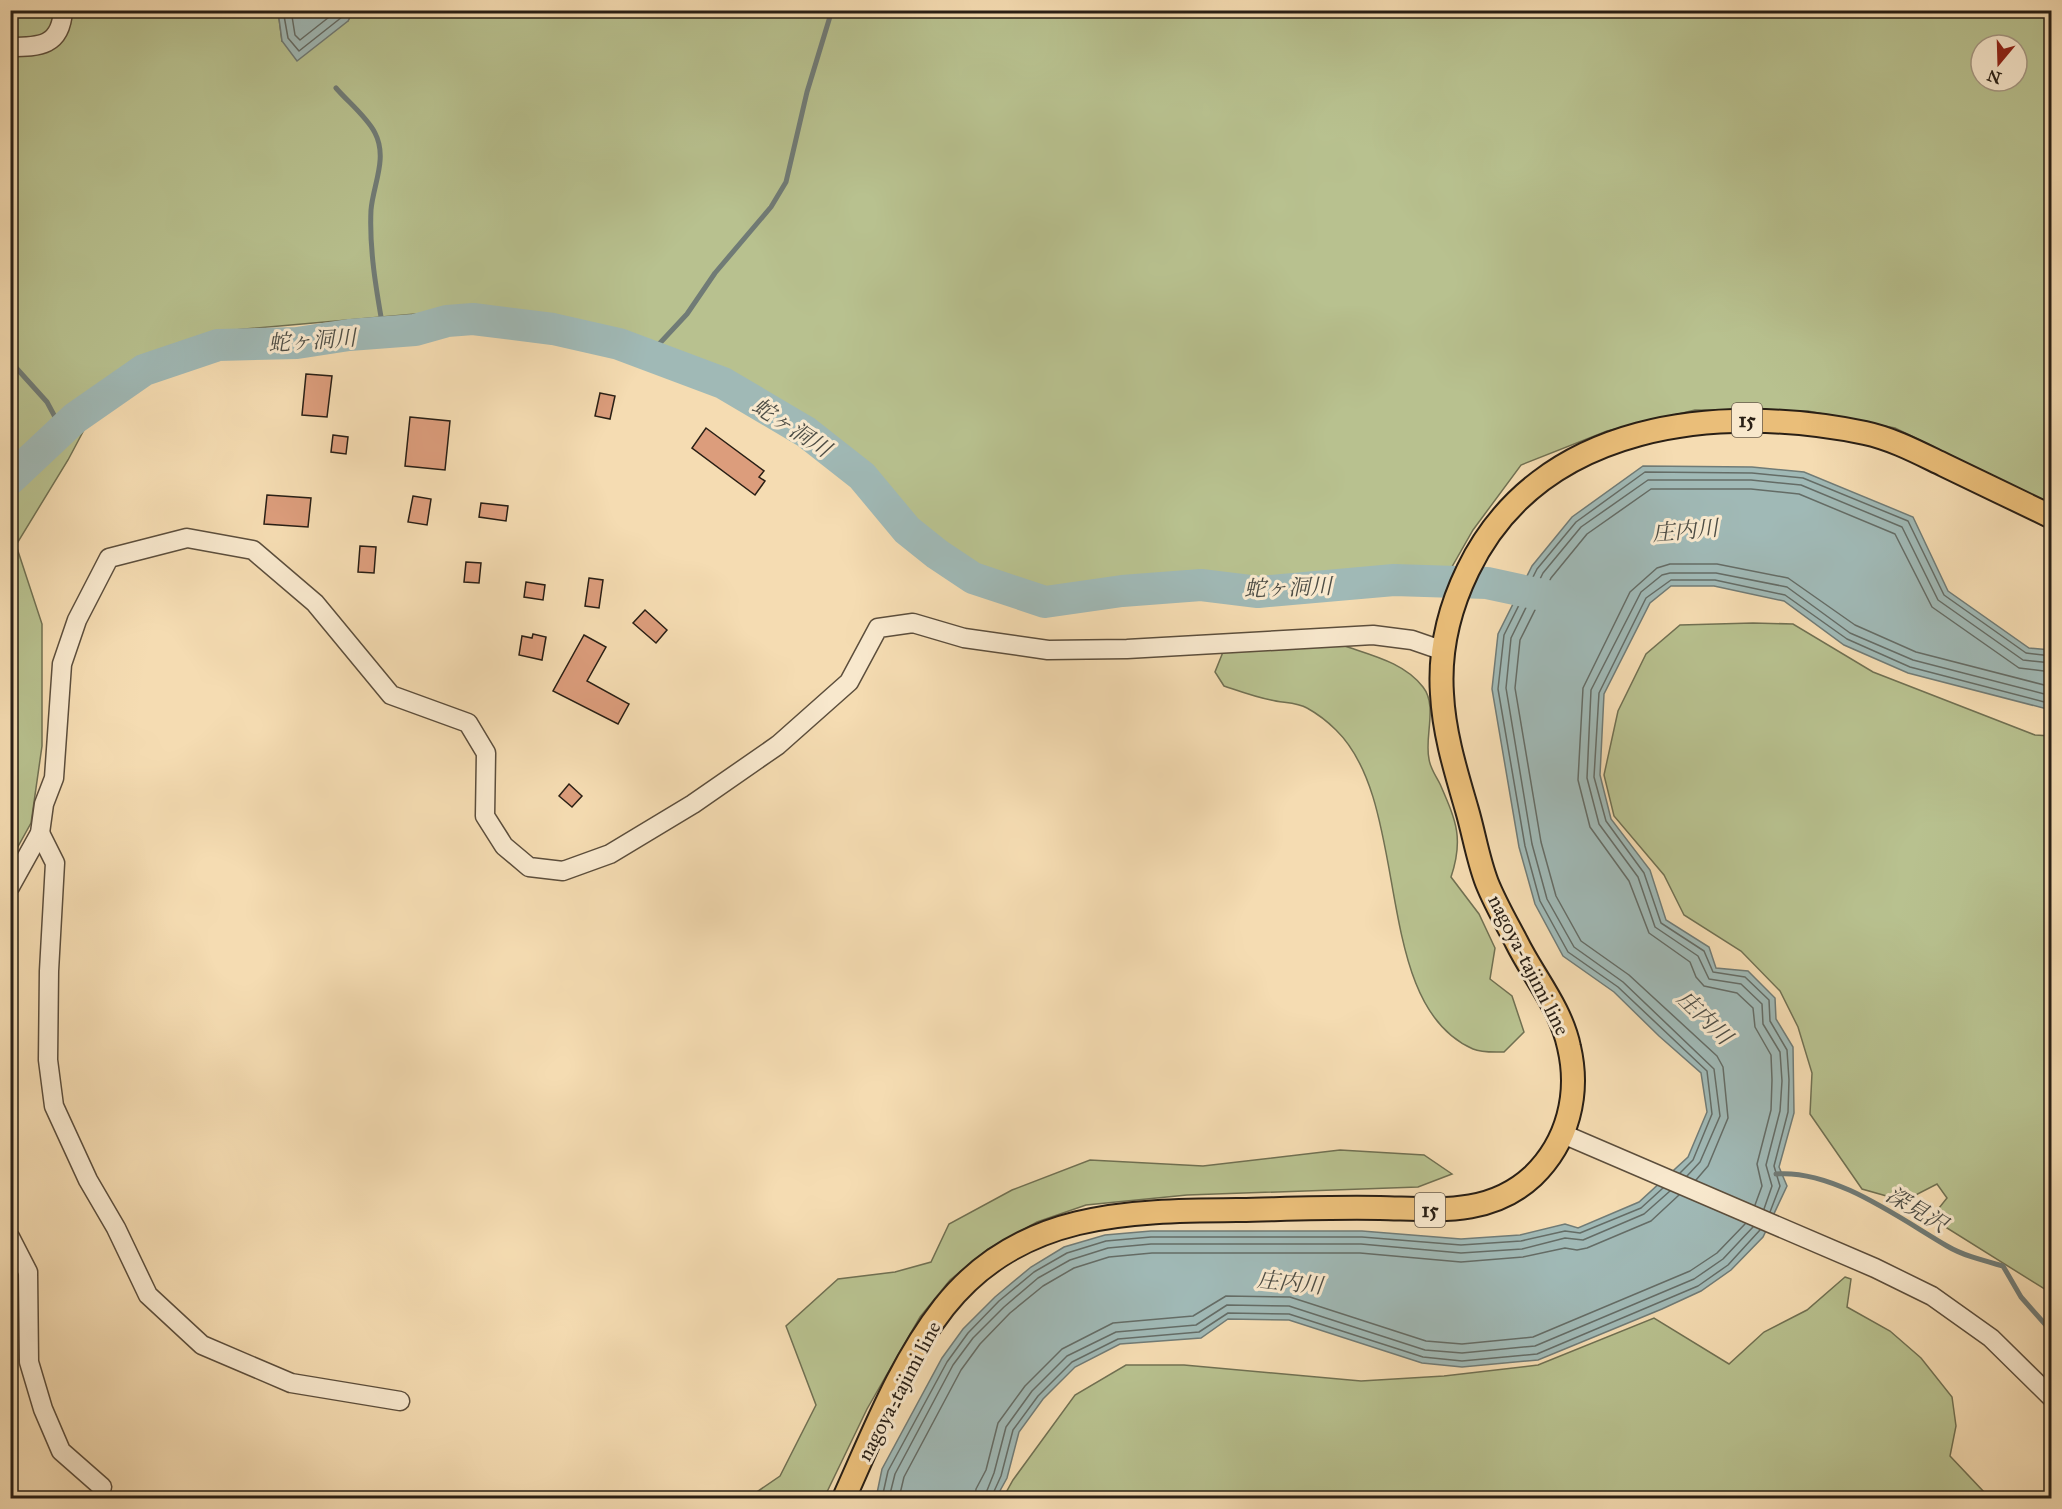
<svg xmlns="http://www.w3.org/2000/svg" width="2062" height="1509" font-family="'IM FELL Great Primer','Noto Serif JP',serif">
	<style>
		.green { fill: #b8c18f; stroke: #707052; stroke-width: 1.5; fill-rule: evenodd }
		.water { fill: #a0b9b6; stroke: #707b76; stroke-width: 1.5 }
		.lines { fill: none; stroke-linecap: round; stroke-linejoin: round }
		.shore { stroke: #646c66; stroke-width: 1.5 }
		.stream { stroke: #707b76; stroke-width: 5 }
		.river { stroke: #a0b9b6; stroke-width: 32 }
		.building { fill: #dc9d7c; stroke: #291f15; stroke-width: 1.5 }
		.minor-casing { stroke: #5c4e3c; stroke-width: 21 }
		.major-casing { stroke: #291f15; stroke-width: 26 }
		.minor { stroke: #f8e8cd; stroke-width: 18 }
		.major { stroke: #eabe79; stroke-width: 22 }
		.labels { text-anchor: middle; stroke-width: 6; stroke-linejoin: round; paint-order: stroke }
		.shield { fill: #f8e8cd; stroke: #675b4c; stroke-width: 1.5 }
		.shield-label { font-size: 20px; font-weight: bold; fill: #291f15 }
		.street-label { font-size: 21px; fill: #291f15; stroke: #f8e8cd }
		.water-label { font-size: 22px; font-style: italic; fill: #4d4d45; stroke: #f8e8cd }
	</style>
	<rect width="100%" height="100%" fill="#f5dcb2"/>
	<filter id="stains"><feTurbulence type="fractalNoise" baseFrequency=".00333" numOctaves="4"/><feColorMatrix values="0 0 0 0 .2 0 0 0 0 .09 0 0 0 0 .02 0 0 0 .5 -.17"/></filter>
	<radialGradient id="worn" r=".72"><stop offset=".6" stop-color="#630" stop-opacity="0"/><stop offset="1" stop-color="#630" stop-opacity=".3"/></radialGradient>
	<!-- green -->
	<g class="green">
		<path d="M 353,10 L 2051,11 L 2051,504 L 1895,428 L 1808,411 L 1695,410 L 1607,431 L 1521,465 L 1473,530 L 1449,572 L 1357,573 L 1274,580 L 1175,574 L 1094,590 L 1051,593 L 996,575 L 937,544 L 856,455 L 739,383 L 619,332 L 483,308 L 212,332 L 110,381 L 68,460 L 16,545 L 42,624 L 42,746 L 31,823 L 11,859 L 10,11 L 278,11 L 282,41 L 348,21 ZM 1981,45 L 2017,45 L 2017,81 L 1981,81 Z"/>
		<path d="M 1753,623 L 1793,624 L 1873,672 L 2035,735 L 2051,736 L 2051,1293 L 1931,1218 L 1947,1198 L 1937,1184 L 1904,1201 L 1862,1189 L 1810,1114 L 1812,1073 L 1798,1027 L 1780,991 L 1741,951 L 1684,915 L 1664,875 L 1614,816 L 1604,775 L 1618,711 L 1646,654 L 1680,625 Z"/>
		<path d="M 1342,645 C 1370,655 1404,662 1423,687 C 1438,706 1424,737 1429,759 C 1430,768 1436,776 1440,784 C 1456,821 1464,838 1451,877 L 1479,914 L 1495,948 L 1490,979 L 1512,996 L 1524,1032 L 1504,1052 C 1495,1052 1482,1053 1473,1049 C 1370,1004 1413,805 1336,730 C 1328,722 1316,713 1307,708 C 1297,702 1282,703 1271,700 C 1255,697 1239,691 1224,686 L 1215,672 L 1223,652 Z"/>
		<path d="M 1340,1150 L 1424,1155 L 1452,1174 L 1418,1187 L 1187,1195 L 1086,1205 L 1037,1222 L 988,1249 L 950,1280 L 920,1317 L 867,1409 L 824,1498 L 748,1498 L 780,1476 L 816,1405 L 786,1326 L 838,1279 L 895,1272 L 931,1262 L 949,1224 L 1012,1190 L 1090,1160 L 1203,1166 Z"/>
		<path d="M 1845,1277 L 1851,1279 L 1847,1307 L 1890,1331 L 1921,1358 L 1952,1397 L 1956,1426 L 1950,1456 L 1986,1494 L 1997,1498 L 1003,1498 L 1013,1480 L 1075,1395 L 1126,1365 L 1184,1365 L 1361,1381 L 1444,1376 L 1538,1365 L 1654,1318 L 1729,1364 L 1764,1332 L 1807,1310 Z"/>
	</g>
	<!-- water -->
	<g class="water">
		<path d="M 278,11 L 278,10 L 353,11 L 348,21 L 297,61 L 282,41 Z"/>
		<path d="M 1643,466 L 1752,467 L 1804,472 L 1913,517 L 1948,591 L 2029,648 L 2051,650 L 2051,710 L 1908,673 L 1844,645 L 1784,601 L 1714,586 L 1671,586 L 1650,603 L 1604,694 L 1600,775 L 1611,819 L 1650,870 L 1666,920 L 1709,947 L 1716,968 L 1748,971 L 1775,998 L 1776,1019 L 1793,1047 L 1794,1113 L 1779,1167 L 1787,1186 L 1763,1237 L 1731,1270 L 1701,1291 L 1662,1309 L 1538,1360 L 1462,1367 L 1422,1363 L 1289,1320 L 1228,1319 L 1201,1338 L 1120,1344 L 1075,1367 L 1043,1399 L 1019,1432 L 1007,1478 L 996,1498 L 876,1498 L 882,1469 L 942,1358 L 963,1329 L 995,1297 L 1031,1267 L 1064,1247 L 1105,1235 L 1151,1231 L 1362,1231 L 1461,1239 L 1520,1235 L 1565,1224 L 1578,1228 L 1639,1202 L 1688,1157 L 1707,1112 L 1701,1073 L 1659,1036 L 1614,992 L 1563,956 L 1535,904 L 1519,847 L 1492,689 L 1498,634 L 1532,566 L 1572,517 Z"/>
	</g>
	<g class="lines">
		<!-- shore -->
		<g class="shore">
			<path d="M 283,10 L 288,38 L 299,51 L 342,17 L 346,10"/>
			<path d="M 291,10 L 295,35 L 300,40 L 338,10"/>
			<path d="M 1680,1173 L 1693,1160 L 1712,1114 L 1707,1071 L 1618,987 L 1568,952 L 1540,901 L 1525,846 L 1498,689 L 1504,635 L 1537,569 L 1576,522 L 1645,472 L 1752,473 L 1803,478 L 1908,521 L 1944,595 L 2026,653 L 2052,656"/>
			<path d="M 1687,1176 L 1700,1162 L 1720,1116 L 1714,1069 L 1623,982 L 1574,947 L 1547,899 L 1532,844 L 1506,688 L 1511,638 L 1543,573 L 1581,527 L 1648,480 L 1751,480 L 1801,485 L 1902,527 L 1938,600 L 2023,660 L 2052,663"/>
			<path d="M 1696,1180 L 1708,1166 L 1728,1118 L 1723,1067 L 1717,1056 L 1629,975 L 1581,941 L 1556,896 L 1541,842 L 1515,688 L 1520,640 L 1551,578 L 1587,534 L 1651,489 L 1751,489 L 1799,494 L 1895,534 L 1932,607 L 2019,668 L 2052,672"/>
			<path d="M 1755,1205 L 1762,1186 L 1757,1164 L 1771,1110 L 1772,1080 L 1771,1055 L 1755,1027 L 1753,1008 L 1737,993 L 1704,986 L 1696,977 L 1690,962 L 1649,933 L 1629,881 L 1590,827 L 1578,780 L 1583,688 L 1630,592 L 1657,568 L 1670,564 L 1717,564 L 1788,578 L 1855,625 L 1916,652 L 2052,687"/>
			<path d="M 1764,1209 L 1772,1186 L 1766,1165 L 1780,1111 L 1782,1081 L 1780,1052 L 1763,1024 L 1762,1004 L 1741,984 L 1709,979 L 1698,956 L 1655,927 L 1638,877 L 1599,824 L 1587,778 L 1591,690 L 1641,592 L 1662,575 L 1670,573 L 1716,573 L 1787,587 L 1850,633 L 1913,660 L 2052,696"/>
			<path d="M 1770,1212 L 1780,1186 L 1774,1166 L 1788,1112 L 1789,1080 L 1787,1050 L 1770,1021 L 1769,1000 L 1745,977 L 1713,972 L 1704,951 L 1661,923 L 1644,873 L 1606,821 L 1594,777 L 1599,693 L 1646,598 L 1671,580 L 1715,580 L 1785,595 L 1847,639 L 1910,667 L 2052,704"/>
			<path d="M 882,1498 L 888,1471 L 947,1362 L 968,1333 L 999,1301 L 1034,1272 L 1067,1253 L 1106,1241 L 1151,1237 L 1362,1237 L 1461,1245 L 1521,1241 L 1565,1231 L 1580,1233 L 1641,1208 L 1663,1188"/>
			<path d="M 889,1498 L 895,1474 L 953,1365 L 973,1338 L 1004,1307 L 1038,1278 L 1070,1260 L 1108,1248 L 1151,1244 L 1361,1244 L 1461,1253 L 1522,1249 L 1565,1238 L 1583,1240 L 1644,1214 L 1670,1191"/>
			<path d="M 899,1498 L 904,1477 L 961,1370 L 980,1344 L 1010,1313 L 1043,1286 L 1074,1268 L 1109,1257 L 1152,1253 L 1360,1253 L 1461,1262 L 1523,1257 L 1565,1248 L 1577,1250 L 1587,1248 L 1651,1221 L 1679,1195"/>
			<path d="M 975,1498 L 976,1489 L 986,1470 L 998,1423 L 1025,1386 L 1062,1349 L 1113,1323 L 1193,1316 L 1226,1296 L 1290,1297 L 1426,1341 L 1462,1344 L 1533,1337 L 1690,1271 L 1717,1253 L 1745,1224"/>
			<path d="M 984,1498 L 994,1473 L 1006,1427 L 1032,1391 L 1067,1356 L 1116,1332 L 1196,1325 L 1227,1305 L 1289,1306 L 1425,1350 L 1462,1353 L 1535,1346 L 1694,1279 L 1723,1259 L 1753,1227"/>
			<path d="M 991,1498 L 1001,1476 L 1013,1430 L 1038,1396 L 1072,1362 L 1118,1339 L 1199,1332 L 1228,1313 L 1289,1314 L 1423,1357 L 1462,1361 L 1537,1354 L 1698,1286 L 1728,1265 L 1760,1230"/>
		</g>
		<!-- stream -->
		<g class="stream">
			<path d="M 336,88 C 348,102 367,117 375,133 C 388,158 373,185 371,210 C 369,251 377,294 384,334"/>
			<path d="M 654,356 L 660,343 L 687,314 L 715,273 L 771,207 L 786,182 L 807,92 L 832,10"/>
			<path d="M 10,361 L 47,402 L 62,430"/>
			<path d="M 1776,1174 C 1833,1169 1899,1218 1947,1246 C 1964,1256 1985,1261 2003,1266 L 2021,1297 L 2052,1332"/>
		</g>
		<!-- river -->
		<path class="river" d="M 10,479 L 75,418 L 144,370 L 218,345 L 297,343 L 349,335 L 415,330 L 447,321 L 473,319 L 553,329 L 619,344 L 723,383 L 806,432 L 862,476 L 907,530 L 937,554 L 973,578 L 1045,602 L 1122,591 L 1201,585 L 1258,592 L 1394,580 L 1487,583 L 1561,599"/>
	</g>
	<!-- building -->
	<g class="building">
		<path d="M 306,374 L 332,376 L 327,417 L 302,415 Z"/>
		<path d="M 600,393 L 615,396 L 610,419 L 595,416 Z"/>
		<path d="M 410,417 L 450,421 L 445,470 L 405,466 Z"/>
		<path d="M 706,428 L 764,471 L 759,477 L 765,481 L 755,495 L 692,448 Z"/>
		<path d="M 333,435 L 348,437 L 346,454 L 331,452 Z"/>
		<path d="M 267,495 L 311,498 L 308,527 L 264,524 Z"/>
		<path d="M 413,496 L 431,499 L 427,525 L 408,522 Z"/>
		<path d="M 481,503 L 508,506 L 506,521 L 479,517 Z"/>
		<path d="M 360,546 L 376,547 L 374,573 L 358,572 Z"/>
		<path d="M 466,562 L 481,563 L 479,583 L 464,582 Z"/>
		<path d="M 589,578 L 603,580 L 599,608 L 585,606 Z"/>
		<path d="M 526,582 L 545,585 L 543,600 L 524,597 Z"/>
		<path d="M 645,610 L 667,630 L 656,643 L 633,623 Z"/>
		<path d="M 533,634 L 546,637 L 542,660 L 519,655 L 522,636 L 532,638 Z"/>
		<path d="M 584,635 L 606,647 L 587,681 L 629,704 L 618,724 L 553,691 Z"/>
		<path d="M 569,784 L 582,796 L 572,807 L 559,796 Z"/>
	</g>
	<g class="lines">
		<!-- minor casing -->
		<g class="minor-casing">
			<g id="minor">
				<path d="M 10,47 C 40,47 61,46 63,10"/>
				<path d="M 40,833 L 55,863 L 49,971 L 48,1060 L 54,1106 L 88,1180 L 116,1228 L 148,1295 L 202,1345 L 291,1383 L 400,1401"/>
				<path d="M 10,887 L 40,833 L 44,804 L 54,778 L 62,664 L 77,620 L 109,558 L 187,538 L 253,550 L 315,603 L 391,695 L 468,723 L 486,753 L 485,816 L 504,846 L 529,867 L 563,871 L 610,854 L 693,804 L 778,745 L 849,682 L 878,628 L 913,623 L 964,638 L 1048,650 L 1127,649 L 1373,635 L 1412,640 L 1441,650"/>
				<path d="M 1563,1134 L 1875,1268 L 1932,1296 L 1991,1338 L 2052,1398"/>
				<path d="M 10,1237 L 28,1272 L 29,1362 L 43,1409 L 61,1451 L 102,1487"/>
			</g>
		</g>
		<!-- major casing -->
		<g class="major-casing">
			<path id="major" d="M 844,1498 C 873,1434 900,1363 944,1307 C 1020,1211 1129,1211 1240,1210 C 1286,1209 1333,1207 1380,1208 C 1435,1209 1489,1217 1533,1176 C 1568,1142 1580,1094 1569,1047 C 1561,1008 1533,976 1516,941 C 1506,922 1495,903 1487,883 C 1478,860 1474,834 1467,810 C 1456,772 1444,734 1442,694 C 1439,650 1449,609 1468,570 C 1540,421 1719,403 1865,433 C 1893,439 1919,453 1944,465 C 1980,482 2016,500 2052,517"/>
		</g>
		<!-- minor -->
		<use href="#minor" class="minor"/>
		<!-- major -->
		<use href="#major" class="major"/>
	</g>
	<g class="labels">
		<!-- shield labels -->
		<g class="shield">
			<rect x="1732" y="403" width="30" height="34" rx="4.5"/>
			<rect x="1415" y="1193" width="30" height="34" rx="4.5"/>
		</g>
		<g class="shield-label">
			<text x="1747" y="427">15</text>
			<text x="1430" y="1217">15</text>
		</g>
		<!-- street labels -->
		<g class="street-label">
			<text transform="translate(1529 965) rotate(63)" y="7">nagoya-tajimi line</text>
			<text transform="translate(899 1391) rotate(-62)" y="7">nagoya-tajimi line</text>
		</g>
		<!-- water labels -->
		<g class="water-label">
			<text transform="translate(312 340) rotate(-4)" y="8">蛇ヶ洞川</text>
			<text transform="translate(792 427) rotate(33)" y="8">蛇ヶ洞川</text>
			<text transform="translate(1685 530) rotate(-5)" y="8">庄内川</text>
			<text transform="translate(1288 587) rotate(-2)" y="8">蛇ヶ洞川</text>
			<text transform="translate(1705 1017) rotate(44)" y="8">庄内川</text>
			<text transform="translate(1917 1209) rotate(31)" y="8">深見沢</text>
			<text transform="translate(1290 1282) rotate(6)" y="8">庄内川</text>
		</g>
	</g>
	<!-- margin -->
	<rect width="2062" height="1509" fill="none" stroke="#f5dcb2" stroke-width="36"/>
	<rect x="12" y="12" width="2038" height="1485" fill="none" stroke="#291f15" stroke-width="3"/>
	<rect x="18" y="18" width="2026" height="1473" fill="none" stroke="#291f15" stroke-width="1.5"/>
	<!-- north arrow -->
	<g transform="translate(1999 63) rotate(199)"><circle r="28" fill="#f8e8cd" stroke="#a59883" stroke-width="1.5"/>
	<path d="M0-4.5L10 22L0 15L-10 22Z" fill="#8f2418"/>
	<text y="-9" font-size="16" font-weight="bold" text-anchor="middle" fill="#291f15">N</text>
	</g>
	<rect width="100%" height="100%" filter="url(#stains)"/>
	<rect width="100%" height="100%" fill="url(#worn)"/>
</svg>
